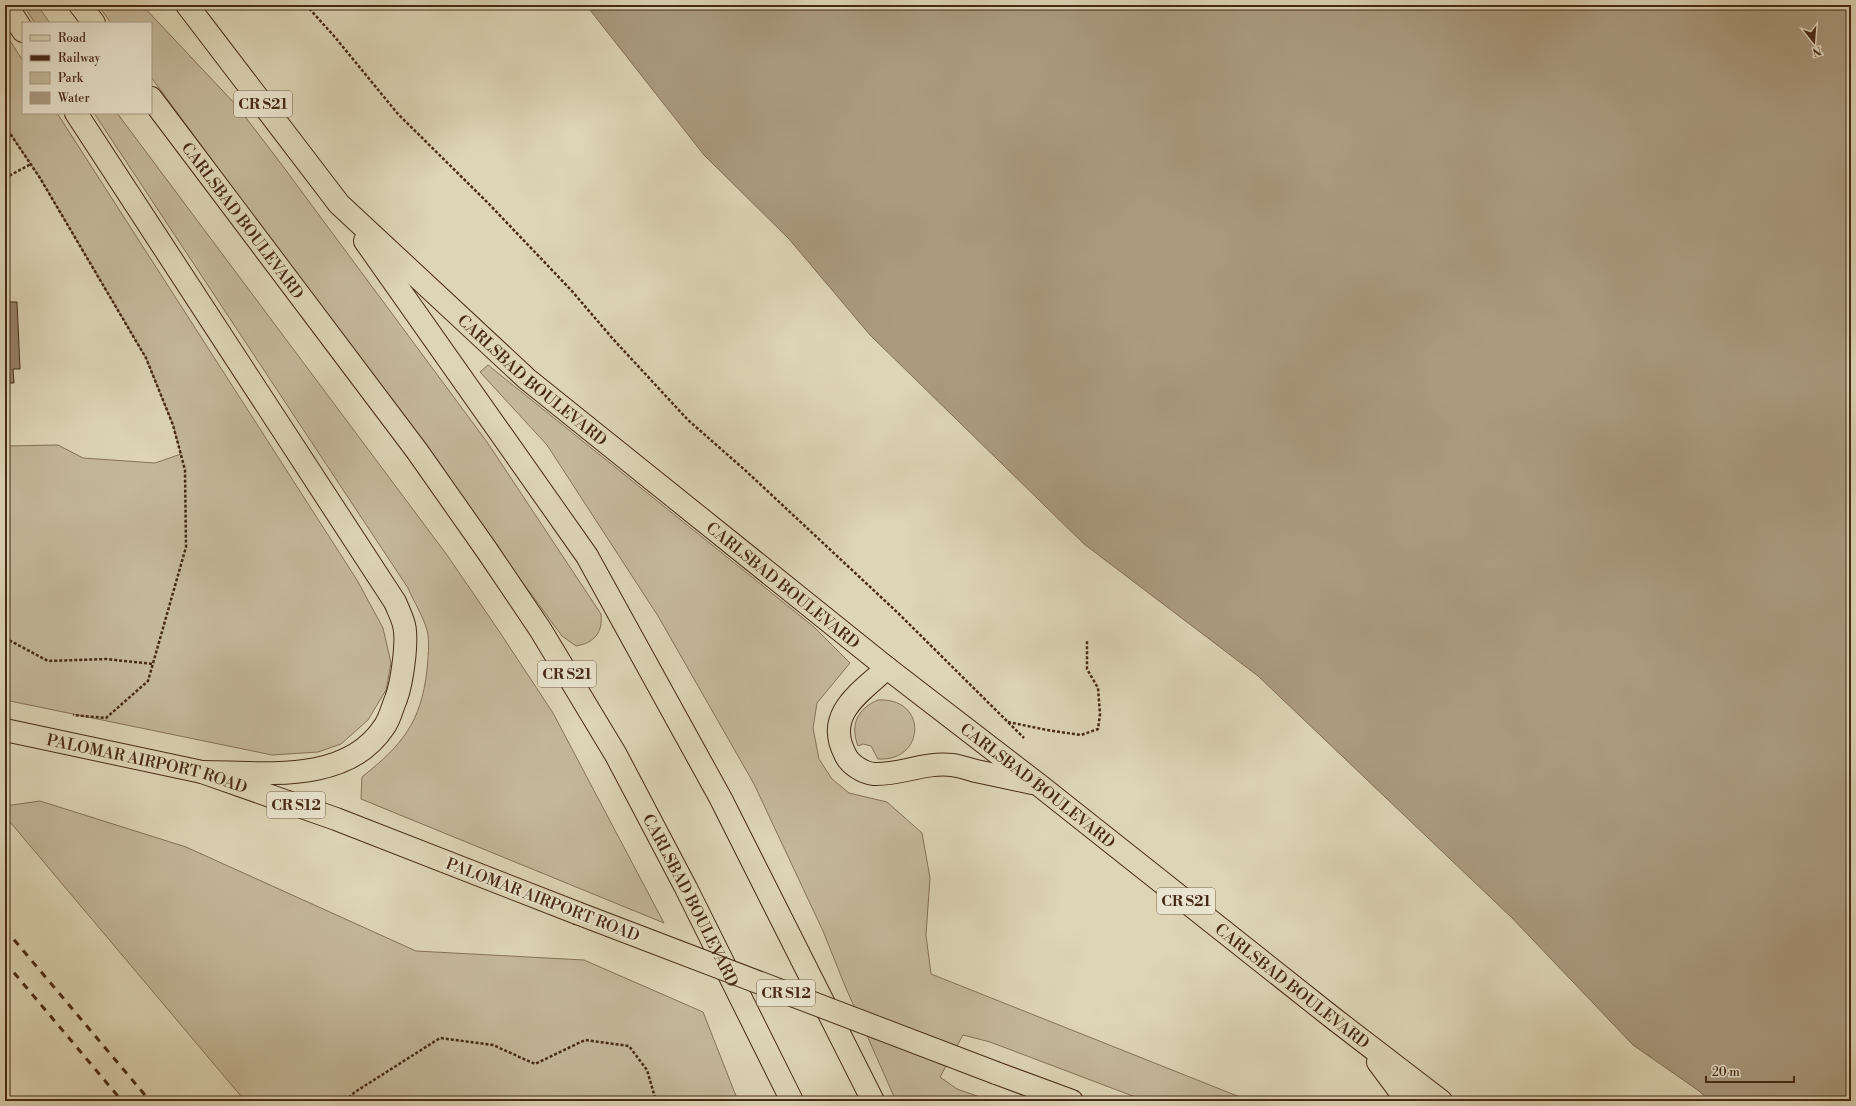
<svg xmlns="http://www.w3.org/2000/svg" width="1856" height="1106" font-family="'Libre Bodoni',serif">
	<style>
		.green { fill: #c4b89a; stroke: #867158 }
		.water { fill: #aa9b7f; stroke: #826e55 }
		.building { fill: #958369; stroke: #472a16 }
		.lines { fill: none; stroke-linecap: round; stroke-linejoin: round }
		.major-casing { stroke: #472a16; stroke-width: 24 }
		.path { stroke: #472a16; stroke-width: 2.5; stroke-dasharray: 3 2; stroke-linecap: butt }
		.major { stroke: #ddd5b5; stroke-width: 22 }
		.rail { stroke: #472a16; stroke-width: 3; stroke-dasharray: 7 7; stroke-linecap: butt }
		.major-bridge-casing { stroke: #472a16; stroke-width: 24; stroke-linecap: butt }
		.major-bridge { stroke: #ddd5b5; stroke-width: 22 }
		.labels { text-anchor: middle; stroke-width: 4; stroke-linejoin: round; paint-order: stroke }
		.shield { fill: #e9e4cf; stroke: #78624e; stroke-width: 1 }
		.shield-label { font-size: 15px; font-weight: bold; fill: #472a16 }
		.street-label { font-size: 16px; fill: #472a16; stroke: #e9e4cf }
	</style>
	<rect width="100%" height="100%" fill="#ddd5b5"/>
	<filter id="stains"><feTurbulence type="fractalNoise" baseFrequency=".005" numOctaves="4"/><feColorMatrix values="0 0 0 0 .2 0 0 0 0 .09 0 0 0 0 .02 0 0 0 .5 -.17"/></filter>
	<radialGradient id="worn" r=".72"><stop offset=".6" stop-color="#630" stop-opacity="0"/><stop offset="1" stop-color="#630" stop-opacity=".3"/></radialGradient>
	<!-- green -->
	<g class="green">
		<path d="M 23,5 L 37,5 L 50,23 L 35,23 Z"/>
		<path d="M 98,5 L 142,5 L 237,106 L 282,165 L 487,442 L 601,614 C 603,633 594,643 576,646 L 562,636 L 151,77 L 151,23 L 111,23 Z"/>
		<path d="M 5,33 L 23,61 L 23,113 L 57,113 L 357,580 L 383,628 L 391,663 L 386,690 L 368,720 L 341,744 L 318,752 L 272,755 L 5,700 L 5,446 L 58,445 L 83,458 L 155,463 L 181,454 L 173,425 L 146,358 L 40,178 L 5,126 Z"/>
		<path d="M 94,113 L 117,113 L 447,555 L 499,631 L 553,713 L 664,923 L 361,799 L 362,777 C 402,745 421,723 427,670 C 428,659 430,642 427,630 C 423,616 414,602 408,588 Z"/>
		<path d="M 488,365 L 814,627 L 850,663 L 817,703 L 813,728 L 819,759 L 832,779 L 849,793 L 887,802 L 922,833 L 930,878 L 926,935 L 931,974 L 1250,1101 L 1146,1101 L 990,1042 L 963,1035 L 940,1077 L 957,1089 L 991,1101 L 896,1101 L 845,986 L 823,931 L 754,784 L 658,616 L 547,445 L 480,372 Z"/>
		<path d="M 878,700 C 928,697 926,762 878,759 L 871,746 L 863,744 L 858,746 C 850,725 857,709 878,700 Z"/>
		<path d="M 40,801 L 186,847 L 416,951 L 584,960 L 703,1012 L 738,1101 L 245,1101 L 5,816 L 5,806 Z"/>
	</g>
	<!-- water -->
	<path class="water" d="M 586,5 L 1851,5 L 1851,1101 L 1710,1101 L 1699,1091 L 1633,1045 L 1512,918 L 1258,676 L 1084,544 L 870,335 L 789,239 L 704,155 Z"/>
	<!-- building -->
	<path class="building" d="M 5,302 L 17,302 L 20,369 L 13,369 L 14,383 L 6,383 L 5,395 Z"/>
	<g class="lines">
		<!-- major casing -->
		<g class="major-casing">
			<g id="major">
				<path d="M 6,5 L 23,31"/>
				<path d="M 80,5 L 94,23"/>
				<path id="s1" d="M 187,5 L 339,204 L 527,379 L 887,668 L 1039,785 L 1333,1018 L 1441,1101"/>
				<path id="s2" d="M 151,98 L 417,451 L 488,552 L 540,629 L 616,755 L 686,888 L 792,1101"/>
				<path d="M 76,113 L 395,602 C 398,609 402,617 404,625 C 408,641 402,683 396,699 C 392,708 390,719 384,727 C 346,785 262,772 202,772"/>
				<path d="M 365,241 L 587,556 L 721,799 L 873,1101"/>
				<path d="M 887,668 C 861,692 824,714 845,754 C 849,764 863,773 874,774 C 900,775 924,762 952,765 C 960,766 968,769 976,771 C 994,775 1013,779 1032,783"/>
				<path id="s3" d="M 5,730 L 202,772 L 336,819 L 577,913"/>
				<path d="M 1378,1062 L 1407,1101"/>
				<path d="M 996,1073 L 1072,1101"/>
			</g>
		</g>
		<!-- path -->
		<g class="path">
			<path d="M 306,5 L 334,36 L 398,114 L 489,204 L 571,290 L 613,339 L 688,420 L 746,471 L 898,613 L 1024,738"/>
			<path d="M 5,126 L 40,178 L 146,358 L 173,425 L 185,470 L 186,547 L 148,681 L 106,718 L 73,715"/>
			<path d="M 5,178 L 31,164"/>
			<path d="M 5,638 L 48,661 L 106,659 L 153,664"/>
			<path d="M 1008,722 L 1047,730 L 1081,735 L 1098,729 L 1100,714 L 1098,688 L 1087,669 L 1087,640"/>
			<path d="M 345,1101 L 355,1092 L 440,1038 L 493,1045 L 535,1064 L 585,1040 L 629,1046 L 647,1070 L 656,1101"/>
		</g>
		<!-- major -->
		<use href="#major" class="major"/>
		<!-- rail -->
		<g class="rail">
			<path d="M 5,929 L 150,1101"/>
			<path d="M 5,962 L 122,1101"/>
		</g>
		<!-- major-bridge casing -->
		<g class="major-bridge-casing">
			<path id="major-bridge" d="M 577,913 L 996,1073"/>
		</g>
		<!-- major-bridge -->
		<use href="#major-bridge" class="major-bridge"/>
	</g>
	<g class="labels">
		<!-- shield labels -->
		<g class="shield">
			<rect x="234" y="91" width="58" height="26" rx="3"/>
			<rect x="538" y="661" width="58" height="26" rx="3"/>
			<rect x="267" y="792" width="58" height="26" rx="3"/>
			<rect x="1157" y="888" width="58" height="26" rx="3"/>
			<rect x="757" y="980" width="58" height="26" rx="3"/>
		</g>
		<g class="shield-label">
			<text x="263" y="109">CR S21</text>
			<text x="567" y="679">CR S21</text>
			<text x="296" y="810">CR S12</text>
			<text x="1186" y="906">CR S21</text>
			<text x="786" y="998">CR S12</text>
		</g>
		<!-- street labels -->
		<g class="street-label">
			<text dy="6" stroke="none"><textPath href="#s2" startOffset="153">CARLSBAD BOULEVARD</textPath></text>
			<text dy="6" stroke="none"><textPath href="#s1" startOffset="512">CARLSBAD BOULEVARD</textPath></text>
			<text dy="6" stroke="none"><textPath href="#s1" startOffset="836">CARLSBAD BOULEVARD</textPath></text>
			<text dy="6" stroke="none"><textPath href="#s3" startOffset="146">PALOMAR AIRPORT ROAD</textPath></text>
			<text dy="6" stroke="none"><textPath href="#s1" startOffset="1160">CARLSBAD BOULEVARD</textPath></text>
			<text transform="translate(543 899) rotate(21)" y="6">PALOMAR AIRPORT ROAD</text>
			<text dy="6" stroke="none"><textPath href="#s2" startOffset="969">CARLSBAD BOULEVARD</textPath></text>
			<text dy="6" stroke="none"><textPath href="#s1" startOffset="1484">CARLSBAD BOULEVARD</textPath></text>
		</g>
	</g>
	<!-- margin -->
	<rect width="1856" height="1106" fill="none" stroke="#ddd5b5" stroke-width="20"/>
	<rect x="6" y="6" width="1844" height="1094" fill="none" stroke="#472a16" stroke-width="2"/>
	<rect x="10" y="10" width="1836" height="1086" fill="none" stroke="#472a16"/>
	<!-- legend -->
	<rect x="22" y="22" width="130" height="92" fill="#e9e4cf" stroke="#a89a85"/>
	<rect x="30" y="35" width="20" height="6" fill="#ddd5b5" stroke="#a89a85"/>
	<text x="58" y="42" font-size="12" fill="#472a16">Road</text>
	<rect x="30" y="55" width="20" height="6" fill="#472a16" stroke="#a89a85"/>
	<text x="58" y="62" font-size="12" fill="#472a16">Railway</text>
	<rect x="30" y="72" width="20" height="12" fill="#c4b89a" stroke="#a89a85"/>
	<text x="58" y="82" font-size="12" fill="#472a16">Park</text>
	<rect x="30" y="92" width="20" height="12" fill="#aa9b7f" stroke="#a89a85"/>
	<text x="58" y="102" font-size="12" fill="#472a16">Water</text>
	<!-- north arrow -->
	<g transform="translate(1814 42) rotate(163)" stroke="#e9e4cf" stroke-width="3" paint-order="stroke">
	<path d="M0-3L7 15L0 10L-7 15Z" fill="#472a16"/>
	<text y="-6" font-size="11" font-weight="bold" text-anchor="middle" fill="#472a16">N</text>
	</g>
	<!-- scale -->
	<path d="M1706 1076v6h88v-6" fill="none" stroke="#472a16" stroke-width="2"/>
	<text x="1712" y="1076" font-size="12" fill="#472a16" stroke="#e9e4cf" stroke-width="3" paint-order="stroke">20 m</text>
	<rect width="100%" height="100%" filter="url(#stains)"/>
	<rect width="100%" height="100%" fill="url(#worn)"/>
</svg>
